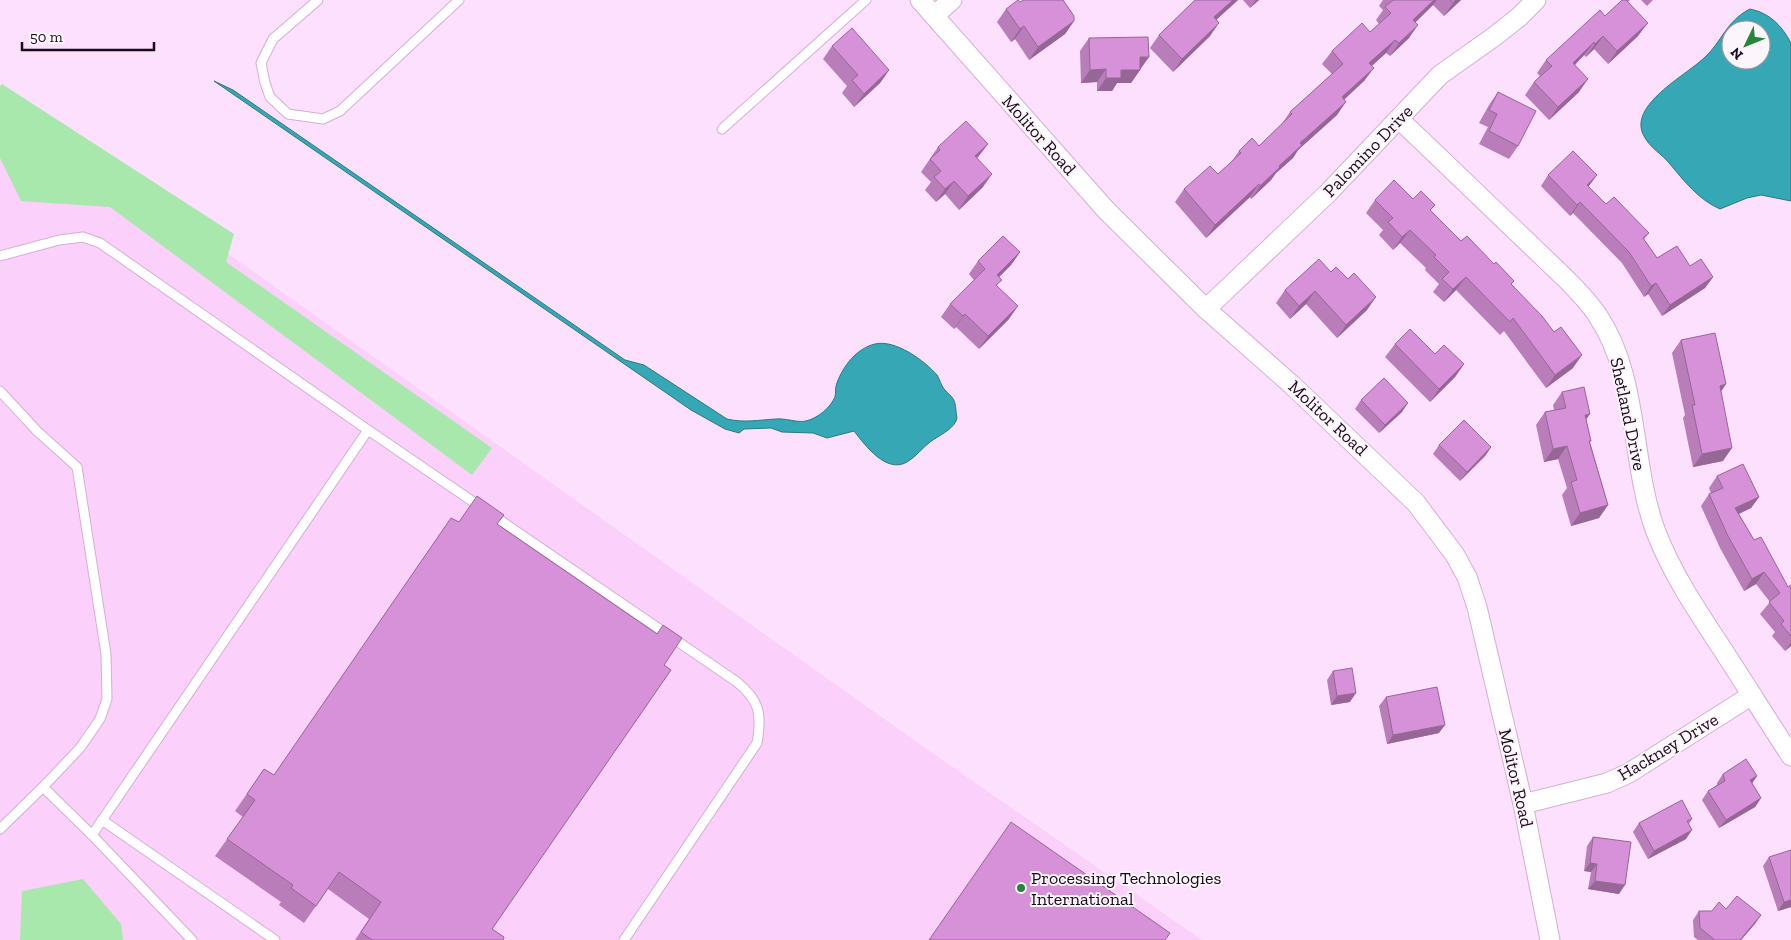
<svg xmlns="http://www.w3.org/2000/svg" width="1791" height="940" font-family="'Zilla Slab',serif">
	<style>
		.built { fill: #fbd0fa }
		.green { fill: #a8e8ad }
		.water { fill: #35a7b5; stroke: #2c7886; fill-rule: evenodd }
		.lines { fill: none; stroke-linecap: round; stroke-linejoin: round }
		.lane-casing { stroke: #d3afd2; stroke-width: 11 }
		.street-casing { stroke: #d3afd2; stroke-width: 21 }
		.lane { stroke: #fff; stroke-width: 9 }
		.street { stroke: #fff; stroke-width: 19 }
		.wall { fill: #b97dba }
		.shaded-wall { fill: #966697 }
		.building { fill: #d791d8; stroke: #966697 }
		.poi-dot { fill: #268639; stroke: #fdf5fc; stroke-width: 2 }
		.labels { text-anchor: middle; stroke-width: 4; stroke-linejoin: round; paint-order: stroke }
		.street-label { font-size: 18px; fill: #180b18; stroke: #fdf5fc }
		.poi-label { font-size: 18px; fill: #180b18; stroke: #fdf5fc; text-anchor: start }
	</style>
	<rect width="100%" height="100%" fill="#fde0fd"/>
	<!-- built -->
	<path class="built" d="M 0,92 L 928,750 L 1202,940 L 0,940 Z"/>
	<!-- green -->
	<g class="green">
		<path d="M 2,84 L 234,234 L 226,262 L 492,448 L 472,475 L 110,207 L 21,201 L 0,158 L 0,86 Z"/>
		<path d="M 83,879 L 121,924 L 123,940 L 20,940 L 22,891 Z"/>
	</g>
	<!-- water -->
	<g class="water">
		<path d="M 1750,9 C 1770,13 1782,26 1791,43 L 1791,201 L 1761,195 L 1747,198 L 1720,209 C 1699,200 1684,181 1670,164 C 1662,154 1650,148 1644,136 C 1627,106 1685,76 1704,58 C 1722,42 1726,21 1750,9 ZM 1731,30 L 1761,30 L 1761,60 L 1731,60 Z"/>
		<path d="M 214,81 L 233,90 L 625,360 L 644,365 L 727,419 C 744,423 759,420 776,419 C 786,418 797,423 806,421 C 818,418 830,408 835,397 C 836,393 835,387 837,383 C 843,366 857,348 875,344 C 895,339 925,361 937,375 C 940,380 941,385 944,389 C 952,398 955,397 956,411 C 956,415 958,418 956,421 C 952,430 938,436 930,442 C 922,448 916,457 907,462 C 886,474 865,445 854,431 L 827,438 L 813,433 L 782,432 L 771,428 L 744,429 L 739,433 L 725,429 L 691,410 Z"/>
	</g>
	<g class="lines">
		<!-- lane casing -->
		<g class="lane-casing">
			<g id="lane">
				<path d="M 318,0 L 273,39 L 261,63 L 265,83 L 270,97 L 288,114 L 323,119 L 340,111 L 459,0"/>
				<path d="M 722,129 L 866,0"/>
				<path d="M 0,256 L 59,240 L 83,237 L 100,243 L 368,430 L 737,682 C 760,701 762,714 757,743 L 624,940"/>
				<path d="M 0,391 L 37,431 L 77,467 L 106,654 L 107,699 L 100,719 L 80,748 L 43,787 L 0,829"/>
				<path d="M 43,787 L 92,835 L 192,940"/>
				<path d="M 102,820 L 275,940"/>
				<path d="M 92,835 L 368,430"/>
			</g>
		</g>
		<!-- street casing -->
		<g class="street-casing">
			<g id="street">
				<path d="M 920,0 L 1106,210 L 1206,309 L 1292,385 L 1416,503 L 1455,555 L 1467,577 L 1477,607 L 1523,804 L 1550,940"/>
				<path d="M 934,16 L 952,0"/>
				<path d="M 1399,119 L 1566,279 C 1578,291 1589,302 1598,316 C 1640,379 1630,463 1656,532 C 1671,571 1694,606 1717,641 C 1742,679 1766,718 1791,756"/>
				<path d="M 1206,309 L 1328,193 L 1440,75 L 1495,36 L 1519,17 L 1536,0"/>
				<path d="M 1523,804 L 1607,783 L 1629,773 L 1752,695"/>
			</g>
		</g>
		<!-- lane -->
		<use href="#lane" class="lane"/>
		<!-- street -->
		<use href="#street" class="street"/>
	</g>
	<!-- wall -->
	<g class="wall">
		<path d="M 1194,0 L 1238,0 L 1216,20 L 1210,36 L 1173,72 L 1150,48 L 1159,35 L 1195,0 Z"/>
		<path d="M 1243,0 L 1259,0 L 1250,8 Z"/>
		<path d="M 1383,0 L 1461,0 L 1444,16 L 1433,5 L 1415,23 L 1409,38 L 1390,56 L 1386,53 L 1372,66 L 1364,81 L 1344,100 L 1337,115 L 1298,150 L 1293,158 L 1276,173 L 1271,180 L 1251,199 L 1250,197 L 1206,238 L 1175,202 L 1184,189 L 1218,174 L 1230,164 L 1239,151 L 1259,146 L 1281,125 L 1290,112 L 1332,74 L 1322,64 L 1332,51 L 1370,32 L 1379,24 L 1376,20 L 1383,10 L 1379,6 Z"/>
		<path d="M 1622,0 L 1630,0 L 1628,2 L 1638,36 L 1608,64 L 1594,49 L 1586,57 L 1584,55 L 1575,65 L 1579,92 L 1549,120 L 1525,95 L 1534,82 L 1540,76 L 1537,73 L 1546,60 L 1605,16 Z"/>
		<path d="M 1641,0 L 1653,0 L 1647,6 Z"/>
		<path d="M 1064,1 L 1074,21 L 1065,34 L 1029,60 L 1015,39 L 1011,42 L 997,22 L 1006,9 L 1020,2 Z"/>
		<path d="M 1089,38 L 1149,57 L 1131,83 L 1117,83 L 1112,91 L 1097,91 L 1097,82 L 1081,83 L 1080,51 Z"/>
		<path d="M 832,46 L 889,70 L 880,83 L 854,107 L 842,93 L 847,86 L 823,59 Z"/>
		<path d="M 1498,92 L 1518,146 L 1509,159 L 1479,144 L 1488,127 L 1479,123 L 1489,105 Z"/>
		<path d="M 988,144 L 977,158 L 983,187 L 959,210 L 945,194 L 936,202 L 925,190 L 931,182 L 921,172 L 938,147 Z"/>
		<path d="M 1548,175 L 1588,186 L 1606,204 L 1649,233 L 1644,239 L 1657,258 L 1690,266 L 1713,277 L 1705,288 L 1662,316 L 1648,294 L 1644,297 L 1622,263 L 1573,213 L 1570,216 L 1541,186 Z"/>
		<path d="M 1413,199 L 1430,211 L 1461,241 L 1511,284 L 1573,368 L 1546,388 L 1504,331 L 1500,335 L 1456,290 L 1444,302 L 1433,292 L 1439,284 L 1425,270 L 1426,268 L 1400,243 L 1393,250 L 1379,235 L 1383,230 L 1366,213 L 1375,200 Z"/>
		<path d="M 1020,252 L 1011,265 L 999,277 L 997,286 L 1009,319 L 979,349 L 956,327 L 954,329 L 941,317 L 950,304 L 974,280 L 969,274 L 978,261 Z"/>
		<path d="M 1331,272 L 1367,310 L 1337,338 L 1306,304 L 1290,319 L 1276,303 L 1285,290 Z"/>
		<path d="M 1681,340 L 1721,392 L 1723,461 L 1693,467 L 1683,418 L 1685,415 L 1672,353 Z"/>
		<path d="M 1395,344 L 1435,354 L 1464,364 L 1455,377 L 1430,402 L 1385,357 Z"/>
		<path d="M 1562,392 L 1586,419 L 1591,441 L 1590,442 L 1608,505 L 1599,518 L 1571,526 L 1562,495 L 1567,488 L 1558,459 L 1544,462 L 1536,425 L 1545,412 L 1554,410 L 1553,405 Z"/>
		<path d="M 1361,400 L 1402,412 L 1379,433 L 1355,409 Z"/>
		<path d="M 1439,445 L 1491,447 L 1485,456 L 1460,481 L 1433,454 Z"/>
		<path d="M 1717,476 L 1759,497 L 1751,508 L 1739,514 L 1754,540 L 1788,587 L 1791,585 L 1791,646 L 1785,651 L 1772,636 L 1775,632 L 1760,614 L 1770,602 L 1756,584 L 1744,591 L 1720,548 L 1701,506 L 1709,494 L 1711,493 L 1709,488 Z"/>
		<path d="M 459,522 L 497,524 L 664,665 L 492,929 L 503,940 L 355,940 L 369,919 L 328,889 L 304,923 L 279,905 L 281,902 L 215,856 L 243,817 L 235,811 L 264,769 L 274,775 Z"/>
		<path d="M 1333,671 L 1350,702 L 1331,705 L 1327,680 Z"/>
		<path d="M 1386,697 L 1439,733 L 1387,744 L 1379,706 Z"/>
		<path d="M 1723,774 L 1757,776 L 1752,783 L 1761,798 L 1755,807 L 1719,828 L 1702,800 L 1708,791 L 1717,785 L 1717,783 Z"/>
		<path d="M 1692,819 L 1689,824 L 1686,839 L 1648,859 L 1633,832 L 1639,823 Z"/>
		<path d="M 1593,837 L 1619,894 L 1588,889 L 1591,872 L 1584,871 L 1587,846 Z"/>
		<path d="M 1769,857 L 1791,907 L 1778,911 L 1763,866 Z"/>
		<path d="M 1726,909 L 1761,915 L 1741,940 L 1698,940 L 1694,937 L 1693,920 L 1699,911 L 1712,911 Z"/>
	</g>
	<!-- shaded-wall -->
	<g class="shaded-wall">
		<path d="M 1233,0 L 1238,0 L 1205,30 L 1214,17 Z"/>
		<path d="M 1256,0 L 1259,0 L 1250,8 Z"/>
		<path d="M 1434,0 L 1437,0 L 1433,5 L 1404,33 L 1413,20 Z"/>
		<path d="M 1456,0 L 1461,0 L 1444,16 L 1453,3 Z"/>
		<path d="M 1074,21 L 1065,34 L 1029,60 L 1038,47 Z"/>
		<path d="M 1219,23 L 1210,36 L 1173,72 L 1182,59 Z"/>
		<path d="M 1648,23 L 1638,36 L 1608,64 L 1617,51 Z"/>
		<path d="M 1418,25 L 1409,38 L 1390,56 L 1399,43 Z"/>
		<path d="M 1024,26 L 1015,39 L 1011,42 L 1020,29 Z"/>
		<path d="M 1603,36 L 1594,49 L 1586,57 L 1595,44 Z"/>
		<path d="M 1395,40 L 1386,53 L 1360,76 L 1369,63 Z"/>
		<path d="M 1594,42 L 1584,55 L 1564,76 L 1573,63 Z"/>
		<path d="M 1140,57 L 1149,57 L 1139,70 Z"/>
		<path d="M 1374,68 L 1364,81 L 1332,110 L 1342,97 Z"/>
		<path d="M 1106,69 L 1097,82 L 1081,83 L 1090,70 Z"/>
		<path d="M 889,70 L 880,83 L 854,107 L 864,94 Z"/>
		<path d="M 1121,70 L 1140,70 L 1131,83 L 1117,83 L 1112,91 L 1097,91 L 1106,78 Z"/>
		<path d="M 1588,79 L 1579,92 L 1549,120 L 1558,107 Z"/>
		<path d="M 1346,102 L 1337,115 L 1298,150 L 1293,158 L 1276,173 L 1271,180 L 1251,199 L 1260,186 L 1300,143 Z"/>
		<path d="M 988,144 L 978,157 L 966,169 L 975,156 Z"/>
		<path d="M 992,174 L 983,187 L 959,210 L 968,196 Z"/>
		<path d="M 1597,175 L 1589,186 L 1579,195 L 1587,185 Z"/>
		<path d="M 954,181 L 945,194 L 936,202 L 945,189 Z"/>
		<path d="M 1259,184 L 1250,197 L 1206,238 L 1215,225 Z"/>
		<path d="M 1580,202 L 1573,213 L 1570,216 L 1577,205 Z"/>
		<path d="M 1410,230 L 1400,243 L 1393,250 L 1402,237 Z"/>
		<path d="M 1020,252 L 1011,265 L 988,288 L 997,275 Z"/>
		<path d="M 1466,277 L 1456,290 L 1444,302 L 1453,289 Z"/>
		<path d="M 1713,277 L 1705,288 L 1662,316 L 1670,305 Z"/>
		<path d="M 1656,283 L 1648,294 L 1644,297 L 1651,286 Z"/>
		<path d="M 1315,291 L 1306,304 L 1290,319 L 1299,306 Z"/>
		<path d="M 1376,297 L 1367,310 L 1337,338 L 1346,325 Z"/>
		<path d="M 1018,306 L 1009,319 L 979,349 L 988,336 Z"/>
		<path d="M 965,314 L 956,327 L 954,329 L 963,316 Z"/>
		<path d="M 1582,355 L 1573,368 L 1546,388 L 1555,375 Z"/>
		<path d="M 1464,364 L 1455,377 L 1430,402 L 1439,389 Z"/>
		<path d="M 1726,384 L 1717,398 L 1720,386 Z"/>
		<path d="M 1408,403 L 1402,412 L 1379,433 L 1385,425 Z"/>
		<path d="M 1590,414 L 1581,427 L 1585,415 Z"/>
		<path d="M 1567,446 L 1558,459 L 1544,462 L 1553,449 Z"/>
		<path d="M 1491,447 L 1485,456 L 1460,481 L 1467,472 Z"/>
		<path d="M 1732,448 L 1723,461 L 1693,467 L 1702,454 Z"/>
		<path d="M 1759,497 L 1751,508 L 1727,519 L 1735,508 Z"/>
		<path d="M 1608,505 L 1599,518 L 1571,526 L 1580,513 Z"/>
		<path d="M 1764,572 L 1756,584 L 1744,591 L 1752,579 Z"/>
		<path d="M 1791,643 L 1791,646 L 1785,651 Z"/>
		<path d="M 1356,693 L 1350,702 L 1331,705 L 1337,696 Z"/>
		<path d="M 1445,725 L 1439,733 L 1387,744 L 1393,735 Z"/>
		<path d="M 1757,776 L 1751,785 L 1750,780 Z"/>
		<path d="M 1761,798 L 1755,807 L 1719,828 L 1726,820 Z"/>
		<path d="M 1692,830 L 1686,839 L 1648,859 L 1654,851 Z"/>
		<path d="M 1590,863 L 1597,864 L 1591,872 L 1584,871 Z"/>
		<path d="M 1595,881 L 1625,885 L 1619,894 L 1588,889 Z"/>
		<path d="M 1791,900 L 1791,907 L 1778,911 L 1784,902 Z"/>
		<path d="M 1761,915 L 1755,924 L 1741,940 L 1740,940 Z"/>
	</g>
	<!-- building -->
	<g class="building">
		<path d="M 1018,0 L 1020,2 L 1024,0 L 1063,0 L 1074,16 L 1074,21 L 1038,47 L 1024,26 L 1020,29 L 1006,9 Z"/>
		<path d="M 1195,0 L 1233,0 L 1214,17 L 1219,23 L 1182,59 L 1159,35 Z"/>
		<path d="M 1393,0 L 1434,0 L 1413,20 L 1418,25 L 1399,43 L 1395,40 L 1369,63 L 1374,68 L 1342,97 L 1346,102 L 1300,143 L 1302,145 L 1279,166 L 1280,167 L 1260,186 L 1259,184 L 1215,225 L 1184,189 L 1210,166 L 1218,174 L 1241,153 L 1239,151 L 1252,138 L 1259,146 L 1292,114 L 1290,112 L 1343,64 L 1332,51 L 1362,23 L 1370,32 L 1391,13 L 1385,7 Z"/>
		<path d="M 1450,0 L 1456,0 L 1453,3 Z"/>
		<path d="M 1622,0 L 1626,0 L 1648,23 L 1617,51 L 1603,36 L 1595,44 L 1594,42 L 1573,63 L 1588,79 L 1558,107 L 1534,82 L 1552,66 L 1546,60 L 1600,10 L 1605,16 Z"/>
		<path d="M 852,28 L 889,70 L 864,94 L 852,80 L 858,75 L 832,46 Z"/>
		<path d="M 1148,37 L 1149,57 L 1140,57 L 1140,70 L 1121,70 L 1121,78 L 1106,78 L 1106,69 L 1090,70 L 1089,38 Z"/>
		<path d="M 1498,92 L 1536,111 L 1518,146 L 1489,131 L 1497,114 L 1489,110 Z"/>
		<path d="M 966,121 L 988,144 L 975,156 L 992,174 L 968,196 L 954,181 L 945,189 L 934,177 L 941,171 L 930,159 L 940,150 L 938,147 Z"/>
		<path d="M 1573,151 L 1597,175 L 1587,185 L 1606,204 L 1614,197 L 1649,233 L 1643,238 L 1657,258 L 1677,246 L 1690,266 L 1701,259 L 1713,277 L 1670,305 L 1656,283 L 1651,286 L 1629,252 L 1580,202 L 1577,205 L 1548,175 Z"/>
		<path d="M 1394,180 L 1413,199 L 1421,191 L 1435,205 L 1430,210 L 1461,241 L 1467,236 L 1494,264 L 1496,262 L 1514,281 L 1511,284 L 1542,316 L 1554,332 L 1561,327 L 1582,355 L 1555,375 L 1513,318 L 1510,322 L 1466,277 L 1453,289 L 1442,279 L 1449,272 L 1434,257 L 1436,255 L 1410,230 L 1402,237 L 1388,222 L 1393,218 L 1375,200 Z"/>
		<path d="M 1003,236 L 1020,252 L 997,275 L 1002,280 L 996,285 L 1018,306 L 988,336 L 965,314 L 963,316 L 950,304 L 985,269 L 978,261 Z"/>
		<path d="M 1319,259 L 1331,272 L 1336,267 L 1348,279 L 1354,273 L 1376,297 L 1346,325 L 1315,291 L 1299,306 L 1285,290 Z"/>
		<path d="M 1410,329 L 1435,354 L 1444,345 L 1464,364 L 1439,389 L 1395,344 Z"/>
		<path d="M 1715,333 L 1726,384 L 1720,386 L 1732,448 L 1702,454 L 1692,405 L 1695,405 L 1681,340 Z"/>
		<path d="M 1384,378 L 1408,403 L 1385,425 L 1361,400 Z"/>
		<path d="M 1584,387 L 1590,414 L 1585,415 L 1591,441 L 1589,441 L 1608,505 L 1580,513 L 1571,482 L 1577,480 L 1567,446 L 1553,449 L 1545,412 L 1566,408 L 1562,392 Z"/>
		<path d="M 1464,420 L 1491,447 L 1467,472 L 1439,445 Z"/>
		<path d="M 1743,464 L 1759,497 L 1735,508 L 1754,540 L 1761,537 L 1788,587 L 1791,585 L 1791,636 L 1781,624 L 1784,621 L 1769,602 L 1780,593 L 1764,572 L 1752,579 L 1728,536 L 1709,494 L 1723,488 L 1717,476 Z"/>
		<path d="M 477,496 L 504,515 L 497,524 L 657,634 L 663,625 L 682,638 L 664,665 L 671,670 L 492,929 L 504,937 L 503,940 L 372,940 L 361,932 L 381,902 L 339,872 L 316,906 L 291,888 L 293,885 L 227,839 L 255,800 L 247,794 L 264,769 L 274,775 L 451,518 L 459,522 Z"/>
		<path d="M 1352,668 L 1356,693 L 1337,696 L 1333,671 Z"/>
		<path d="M 1437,687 L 1445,725 L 1393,735 L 1386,697 Z"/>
		<path d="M 1746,759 L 1757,776 L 1750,780 L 1761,798 L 1726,820 L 1708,791 L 1725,781 L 1723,774 Z"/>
		<path d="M 1682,800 L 1692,819 L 1687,821 L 1692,830 L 1654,851 L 1639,823 Z"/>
		<path d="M 1011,822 L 1170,933 L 1165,940 L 929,940 Z"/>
		<path d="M 1593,837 L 1631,842 L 1625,885 L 1595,881 L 1597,864 L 1590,863 Z"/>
		<path d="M 1791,850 L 1791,900 L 1784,902 L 1769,857 Z"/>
		<path d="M 1737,896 L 1761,915 L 1740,940 L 1715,940 L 1700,928 L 1699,911 L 1712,911 L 1719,902 L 1726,909 Z"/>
	</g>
	<!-- markers -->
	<circle class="poi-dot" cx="1021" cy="888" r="5"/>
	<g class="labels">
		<!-- street labels -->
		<g class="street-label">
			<text transform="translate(1039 135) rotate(48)" y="6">Molitor Road</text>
			<text transform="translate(1368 151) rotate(-46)" y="6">Palomino Drive</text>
			<text transform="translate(1628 414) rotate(78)" y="6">Shetland Drive</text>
			<text transform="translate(1328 418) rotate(43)" y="6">Molitor Road</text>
			<text transform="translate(1668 747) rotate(-31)" y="6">Hackney Drive</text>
			<text transform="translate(1516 778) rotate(77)" y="6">Molitor Road</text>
		</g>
		<!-- poi labels -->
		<g class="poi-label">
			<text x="1031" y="884">Processing Technologies<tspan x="1031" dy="21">International</tspan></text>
		</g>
	</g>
	<!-- north arrow -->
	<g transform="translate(1746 45) rotate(227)"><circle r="24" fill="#fdf5fc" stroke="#a197a1"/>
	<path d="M0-4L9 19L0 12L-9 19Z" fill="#268639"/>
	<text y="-8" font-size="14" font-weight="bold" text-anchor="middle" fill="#180b18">N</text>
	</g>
	<!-- scale -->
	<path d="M22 42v8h132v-8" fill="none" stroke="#180b18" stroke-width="2.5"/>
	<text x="30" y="42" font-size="15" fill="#180b18" stroke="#fdf5fc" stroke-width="4" paint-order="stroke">50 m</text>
</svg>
